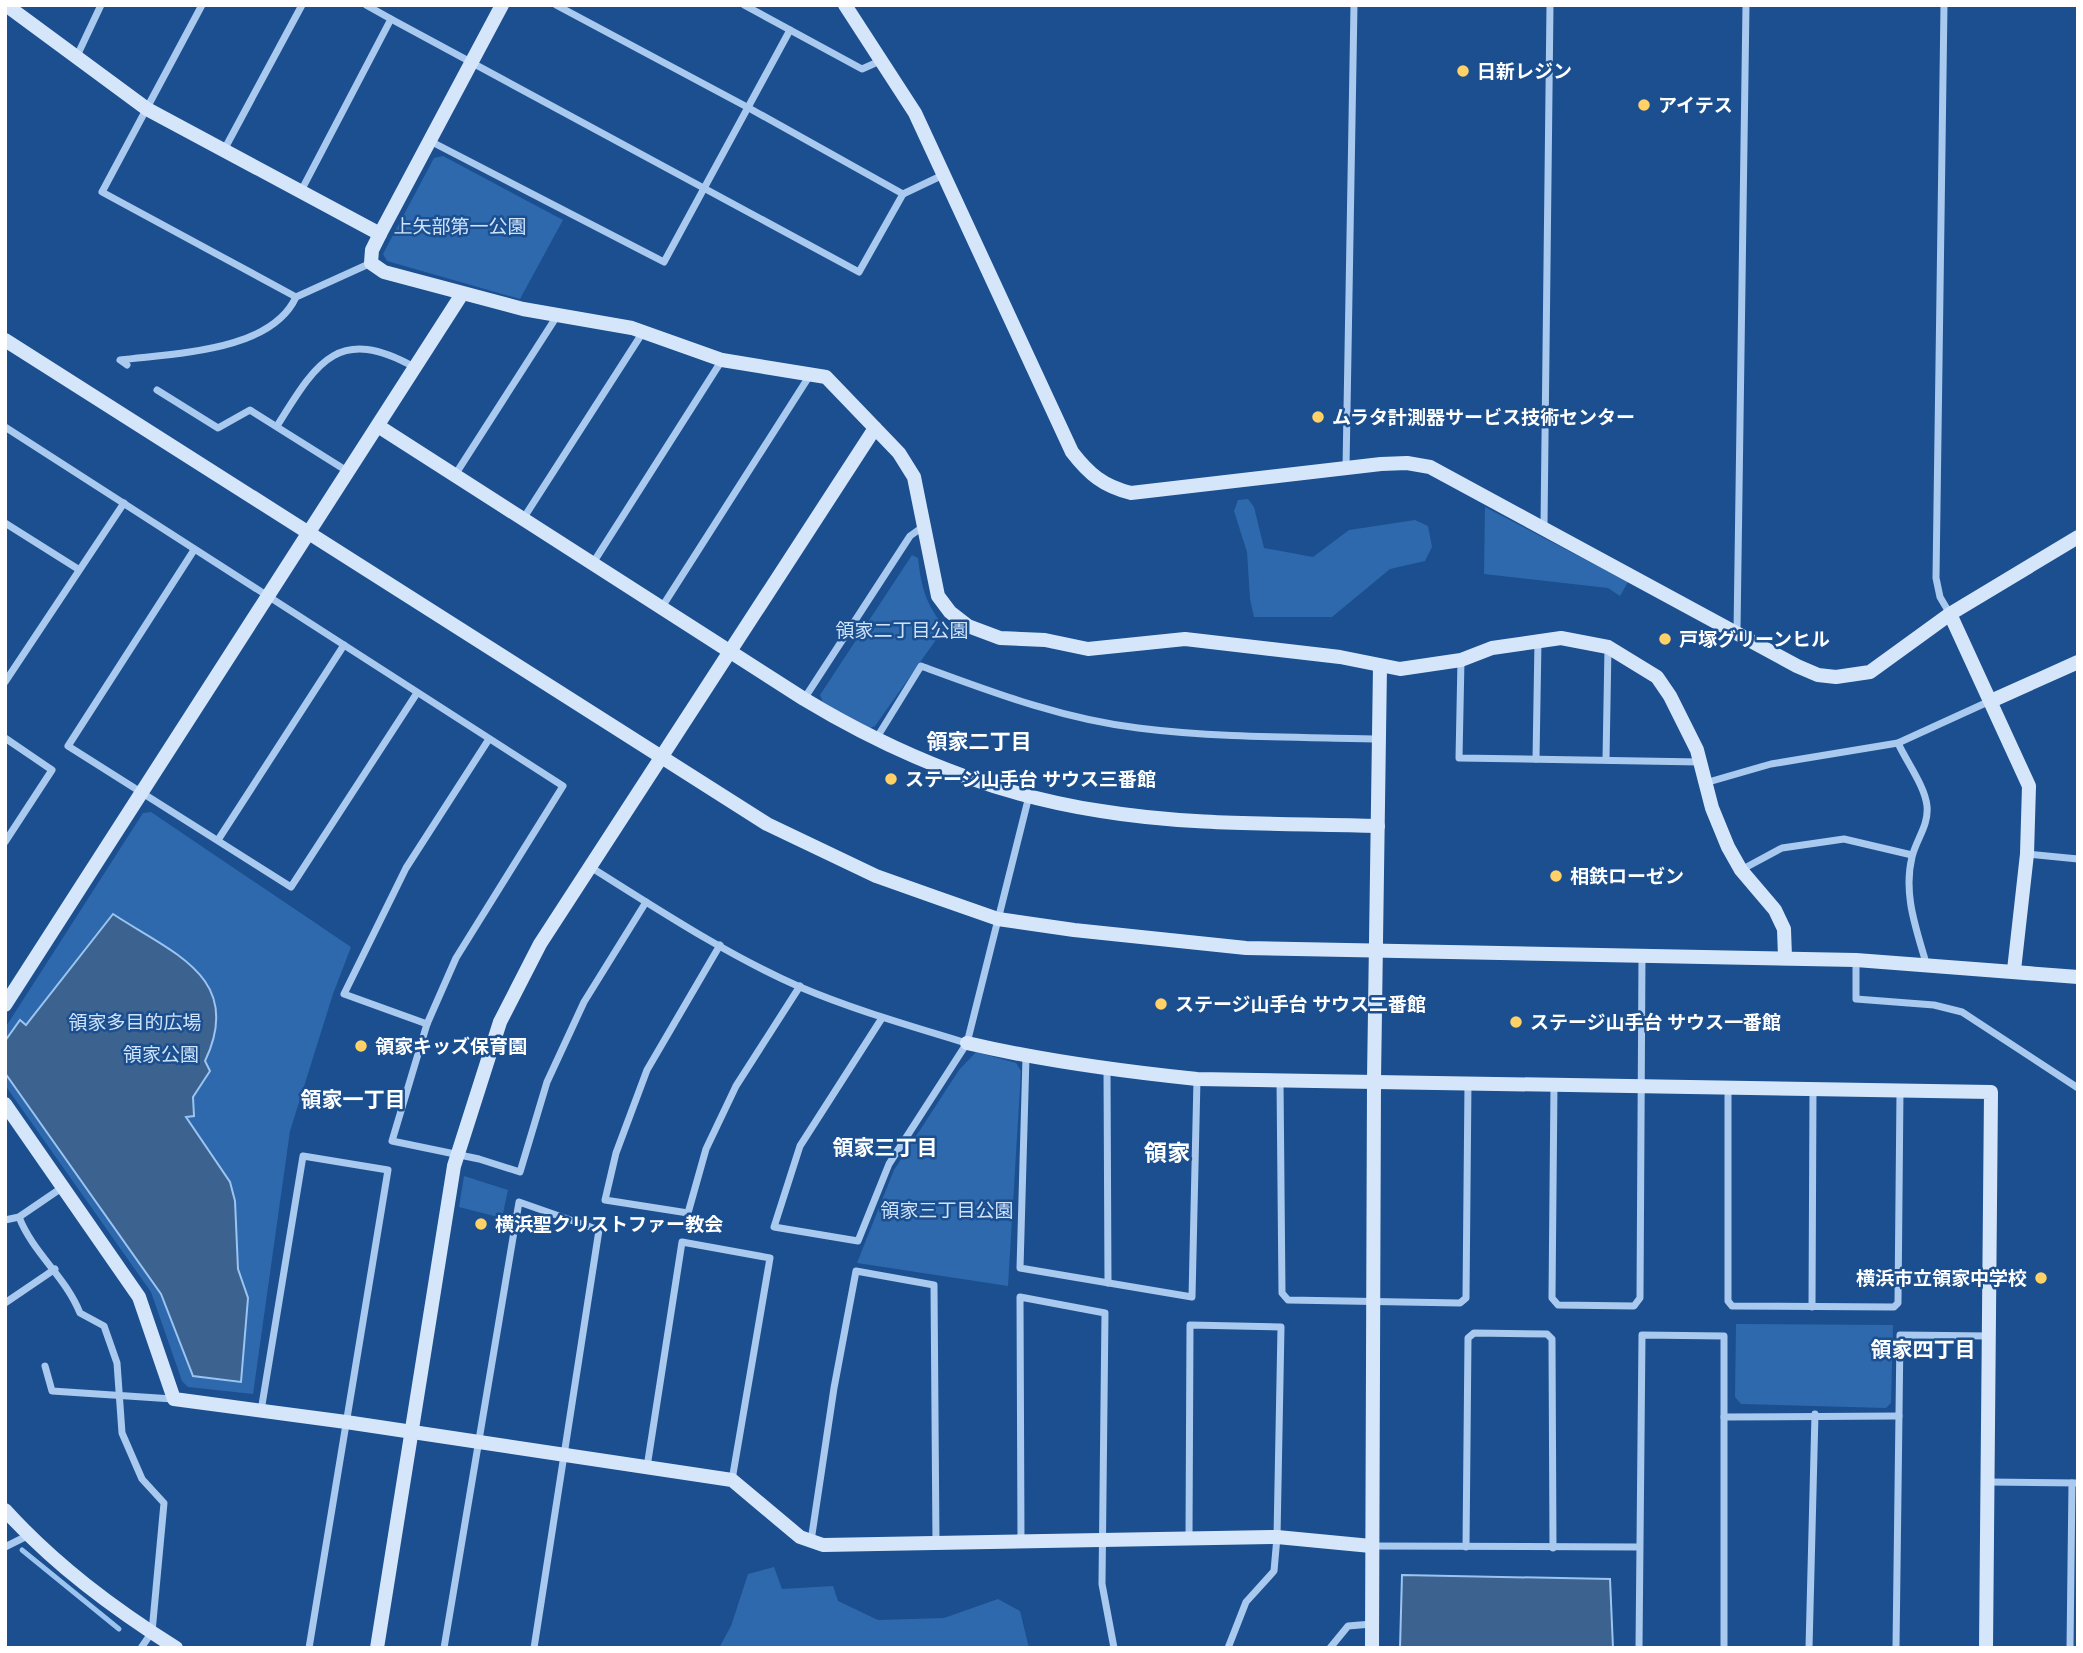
<svg xmlns="http://www.w3.org/2000/svg" width="2083" height="1653" font-family="'Fira Sans','Noto Sans JP',sans-serif">
	<style>
		.green { fill: #2e69ad }
		.water { fill: #3c6290; stroke: #9cc4f0; stroke-width: 2 }
		.lines { fill: none; stroke-linecap: round; stroke-linejoin: round }
		.stream { stroke: #9cc4f0; stroke-width: 5 }
		.street { stroke: #a9c9ee; stroke-width: 7 }
		.secondary { stroke: #d6e6fa; stroke-width: 14 }
		.poi-dot { fill: #ffd166; stroke: #1b4f8f; stroke-width: 2.5 }
		.labels { text-anchor: middle; stroke-width: 5; stroke-linejoin: round; paint-order: stroke }
		.poi-label { font-size: 19px; font-weight: bold; fill: #fff; stroke: #1b4f8f; text-anchor: start }
		.park-label { font-size: 19px; fill: #cfe3fa; stroke: #1b4f8f }
		.neighbourhood-label { font-size: 21px; font-weight: bold; fill: #fff; stroke: #1b4f8f }
		.quarter-label { font-size: 23px; font-weight: bold; fill: #fff; stroke: #1b4f8f }
	</style>
	<rect width="100%" height="100%" fill="#1b4f8f"/>
	<!-- green -->
	<g class="green">
		<path d="M 443,156 L 563,220 L 520,299 L 387,261 L 383,254 L 434,158 Z"/>
		<path d="M 1248,499 L 1254,507 L 1264,548 L 1313,557 L 1349,530 L 1415,520 L 1428,526 L 1432,547 L 1425,561 L 1390,569 L 1332,617 L 1254,617 L 1250,599 L 1247,552 L 1234,511 L 1238,500 Z"/>
		<path d="M 1485,507 L 1628,582 L 1620,596 L 1608,588 L 1484,574 Z"/>
		<path d="M 912,555 L 918,558 C 921,586 926,606 945,627 L 875,726 L 867,729 L 823,702 L 820,695 Z"/>
		<path d="M 151,812 L 351,947 L 333,994 L 290,1131 L 253,1394 L 188,1387 L 182,1381 L 151,1292 L 5,1085 L 5,1028 L 143,813 Z"/>
		<path d="M 976,1052 L 1016,1063 L 1021,1071 L 1008,1286 L 857,1263 L 894,1170 L 959,1070 Z"/>
		<path d="M 464,1176 L 508,1190 L 502,1218 L 459,1207 Z"/>
		<path d="M 1736,1324 L 1893,1325 L 1891,1403 L 1886,1408 L 1741,1404 L 1735,1397 Z"/>
		<path d="M 774,1567 L 782,1589 L 833,1586 L 838,1601 L 878,1620 L 944,1618 L 998,1599 L 1020,1611 L 1029,1648 L 719,1648 L 731,1626 L 748,1574 Z"/>
	</g>
	<!-- water -->
	<g class="water">
		<path d="M 113,914 C 172,953 245,977 205,1061 L 210,1071 L 193,1097 L 194,1116 L 186,1117 L 230,1182 L 235,1201 L 238,1269 L 248,1298 L 241,1382 L 193,1376 L 161,1294 L 5,1073 L 5,1041 L 20,1020 L 26,1025 Z"/>
		<path d="M 1402,1575 L 1610,1579 L 1613,1648 L 1400,1648 Z"/>
	</g>
	<g class="lines">
		<!-- stream -->
		<path class="stream" d="M 22,1550 L 119,1629"/>
		<!-- street -->
		<g class="street">
			<path d="M 202,5 L 102,192 L 296,297"/>
			<path d="M 556,5 L 747,107 L 903,194 L 943,175"/>
			<path d="M 744,5 L 862,69 L 880,61"/>
			<path d="M 1944,5 L 1936,578 L 1940,597 L 1950,614"/>
			<path d="M 391,19 L 859,272 L 903,194"/>
			<path d="M 76,58 L 101,5"/>
			<path d="M 430,141 L 664,262 L 790,30"/>
			<path d="M 224,150 L 302,5"/>
			<path d="M 301,191 L 391,19 L 366,5"/>
			<path d="M 127,365 L 120,360 C 174,353 271,352 296,297 L 371,263"/>
			<path d="M 157,390 L 218,428 L 250,410 L 347,471"/>
			<path d="M 277,426 C 316,364 337,324 414,367"/>
			<path d="M 5,427 L 563,786 L 456,958 L 427,1024 L 392,1141 L 479,1159 L 520,1172 L 547,1082 L 584,1002 L 646,902"/>
			<path d="M 1346,468 L 1354,5"/>
			<path d="M 455,475 L 557,316"/>
			<path d="M 523,519 L 643,332"/>
			<path d="M 5,523 L 78,569"/>
			<path d="M 1544,526 L 1550,5"/>
			<path d="M 194,550 L 68,746 L 291,887 L 417,693"/>
			<path d="M 593,563 L 722,360"/>
			<path d="M 662,607 L 810,375"/>
			<path d="M 1737,631 L 1746,5"/>
			<path d="M 1461,660 L 1459,758 L 1700,762"/>
			<path d="M 5,682 L 124,503"/>
			<path d="M 804,699 L 910,536 L 924,526"/>
			<path d="M 5,738 L 52,770 L 5,842"/>
			<path d="M 876,739 L 921,666 C 992,692 1062,719 1138,728 C 1217,738 1299,737 1379,739"/>
			<path d="M 1898,743 C 1906,761 1925,786 1927,806 C 1929,825 1916,840 1912,857 C 1903,894 1916,928 1926,963"/>
			<path d="M 1536,759 L 1538,641"/>
			<path d="M 1606,759 L 1608,647"/>
			<path d="M 1705,783 L 1771,764 L 1898,743 L 1990,701"/>
			<path d="M 218,840 L 344,645"/>
			<path d="M 2027,854 L 2078,859"/>
			<path d="M 592,868 C 659,910 727,955 800,987 C 854,1010 911,1026 966,1043"/>
			<path d="M 1741,870 L 1782,848 L 1844,839 L 1912,855"/>
			<path d="M 720,945 L 647,1070 L 616,1153 L 605,1200 L 688,1213 L 706,1149 L 736,1086 L 800,986"/>
			<path d="M 1856,960 L 1856,999 L 1934,1005 L 1962,1012 L 2078,1088"/>
			<path d="M 882,1018 L 800,1146 L 774,1227 L 858,1241 L 889,1164 L 967,1043 L 1029,796"/>
			<path d="M 427,1024 L 344,994 L 406,868 L 489,739"/>
			<path d="M 1026,1057 L 1020,1268 L 1192,1297 L 1197,1079"/>
			<path d="M 1107,1070 L 1108,1283"/>
			<path d="M 1280,1080 L 1282,1293 L 1288,1300 L 1460,1303 L 1466,1298 L 1468,1082"/>
			<path d="M 1554,1084 L 1552,1298 L 1558,1305 L 1634,1306 L 1640,1298 L 1642,955"/>
			<path d="M 1728,1087 L 1728,1301 L 1732,1306 L 1894,1307 L 1898,1303 L 1900,1091"/>
			<path d="M 19,1217 C 33,1253 65,1276 80,1313 L 104,1326 L 117,1363 L 122,1433 L 142,1479 L 164,1503 L 152,1632 L 141,1648"/>
			<path d="M 5,1220 L 19,1217 L 63,1187"/>
			<path d="M 5,1303 L 55,1269"/>
			<path d="M 1812,1307 L 1813,1088"/>
			<path d="M 45,1366 L 52,1391 L 173,1399"/>
			<path d="M 261,1411 L 303,1156 L 388,1170 L 309,1648"/>
			<path d="M 1724,1417 L 1899,1416"/>
			<path d="M 647,1467 L 682,1242 L 770,1258 L 732,1480"/>
			<path d="M 1987,1482 L 2078,1483"/>
			<path d="M 1189,1538 L 1190,1325 L 1281,1327 L 1277,1537 L 1274,1571 L 1246,1602 L 1228,1648"/>
			<path d="M 811,1541 L 834,1388 L 856,1271 L 934,1285 L 936,1543"/>
			<path d="M 1021,1541 L 1020,1297 L 1105,1313 L 1102,1584 L 1114,1648"/>
			<path d="M 1372,1546 L 1639,1547"/>
			<path d="M 5,1547 L 29,1535"/>
			<path d="M 1466,1547 L 1468,1338 L 1474,1333 L 1547,1334 L 1552,1339 L 1553,1548"/>
			<path d="M 444,1648 L 519,1202 L 599,1230 L 534,1648"/>
			<path d="M 1330,1648 L 1348,1626 L 1372,1624"/>
			<path d="M 1639,1648 L 1642,1335 L 1724,1336 L 1724,1648"/>
			<path d="M 1809,1648 L 1815,1414"/>
			<path d="M 1896,1648 L 1900,1335 L 1989,1336"/>
			<path d="M 2070,1648 L 2072,1483"/>
		</g>
		<!-- secondary -->
		<g class="secondary">
			<path d="M 6,5 L 147,109 L 380,234"/>
			<path d="M 502,5 L 380,234 L 372,250 L 371,263 L 384,272 L 523,309 L 632,328 L 722,360 L 826,377 L 899,453 L 914,477 L 938,596 L 950,612 L 968,626 L 1000,638 L 1045,640 L 1088,649 L 1185,639 L 1340,657 L 1400,669 L 1461,660 L 1492,648 L 1561,638 L 1608,647 L 1657,677 L 1670,696 L 1697,750 L 1712,808 L 1728,847 L 1741,870 L 1775,910 L 1784,929 L 1785,957"/>
			<path d="M 845,5 L 915,113 L 1072,452 C 1089,474 1103,486 1131,493 L 1381,464 L 1407,463 L 1430,467 L 1797,666 L 1818,675 L 1836,677 L 1870,672 L 1950,614 L 2078,537"/>
			<path d="M 5,340 L 767,824 L 876,876 L 938,898 L 998,919 L 1074,930 L 1246,948 L 1856,960 L 2078,977"/>
			<path d="M 378,426 L 804,699 C 895,754 995,795 1101,811 C 1191,826 1286,823 1378,826"/>
			<path d="M 1950,614 L 2029,786 L 2027,854 L 2014,970"/>
			<path d="M 1991,701 L 2078,662"/>
			<path d="M 5,1005 L 462,294"/>
			<path d="M 967,1043 C 1044,1061 1119,1071 1197,1079 L 1991,1092 L 1986,1648"/>
			<path d="M 5,1104 L 139,1297 L 174,1399 L 346,1422 L 732,1480 L 800,1537 L 823,1545 L 1277,1537 L 1371,1546"/>
			<path d="M 5,1510 C 55,1565 113,1608 176,1648"/>
			<path d="M 377,1648 L 454,1166 L 500,1022 L 540,944 L 875,428"/>
			<path d="M 1372,1648 L 1374,1080 L 1380,666"/>
		</g>
	</g>
	<!-- markers -->
	<g class="poi-dot">
		<circle cx="1463" cy="71" r="7"/>
		<circle cx="1644" cy="105" r="7"/>
		<circle cx="1318" cy="417" r="7"/>
		<circle cx="1665" cy="639" r="7"/>
		<circle cx="891" cy="779" r="7"/>
		<circle cx="1556" cy="876" r="7"/>
		<circle cx="1161" cy="1004" r="7"/>
		<circle cx="1516" cy="1022" r="7"/>
		<circle cx="361" cy="1046" r="7"/>
		<circle cx="481" cy="1224" r="7"/>
		<circle cx="2041" cy="1278" r="7"/>
	</g>
	<g class="labels">
		<!-- poi labels -->
		<g class="poi-label">
			<text x="1477" y="78">日新レジン</text>
			<text x="1658" y="112">アイテス</text>
			<text x="1332" y="424">ムラタ計測器サービス技術センター</text>
			<text x="1679" y="646">戸塚グリーンヒル</text>
			<text x="905" y="786">ステージ山手台 サウス三番館</text>
			<text x="1570" y="883">相鉄ローゼン</text>
			<text x="1175" y="1011">ステージ山手台 サウス二番館</text>
			<text x="1530" y="1029">ステージ山手台 サウス一番館</text>
			<text x="375" y="1053">領家キッズ保育園</text>
			<text x="495" y="1231">横浜聖クリストファー教会</text>
			<text x="2027" y="1285" text-anchor="end">横浜市立領家中学校</text>
		</g>
		<!-- park labels -->
		<g class="park-label">
			<text x="460" y="233">上矢部第一公園</text>
			<text x="902" y="637">領家二丁目公園</text>
			<text x="135" y="1029">領家多目的広場</text>
			<text x="161" y="1061">領家公園</text>
			<text x="947" y="1217">領家三丁目公園</text>
		</g>
		<!-- neighbourhood labels -->
		<g class="neighbourhood-label">
			<text x="979" y="749">領家二丁目</text>
			<text x="353" y="1107">領家一丁目</text>
			<text x="885" y="1155">領家三丁目</text>
			<text x="1923" y="1357">領家四丁目</text>
		</g>
		<!-- quarter labels -->
		<g class="quarter-label">
			<text x="1167" y="1161">領家</text>
		</g>
	</g>
	<!-- border -->
	<rect width="2083" height="1653" fill="none" stroke="#ffffff" stroke-width="14"/>
</svg>
